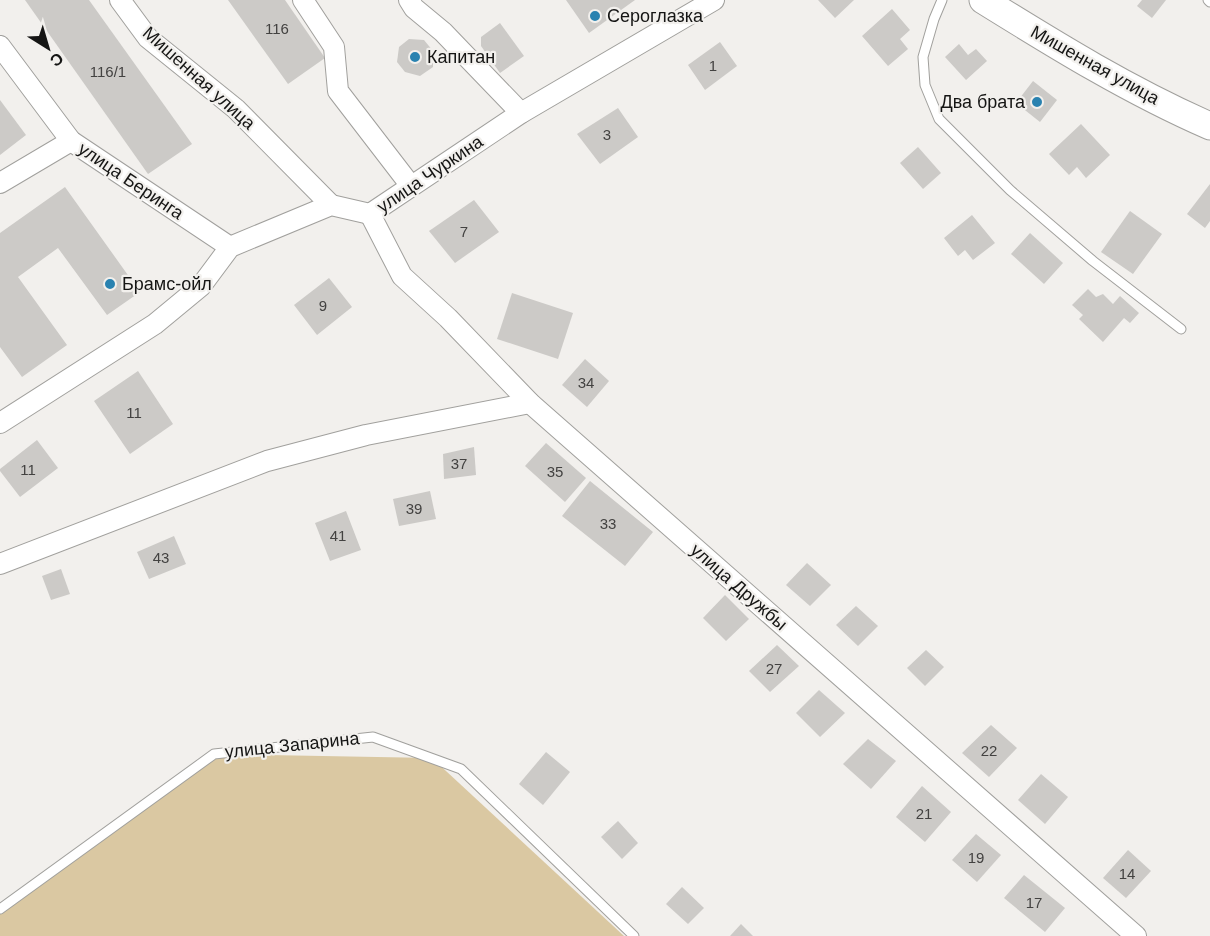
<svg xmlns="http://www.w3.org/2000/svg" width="1210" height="936" font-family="Helvetica,sans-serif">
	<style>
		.green { fill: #dac8a2 }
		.building { fill: #cccac7 }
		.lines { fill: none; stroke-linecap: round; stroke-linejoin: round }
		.service-casing { stroke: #a1a09d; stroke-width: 11 }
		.minor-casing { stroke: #a1a09d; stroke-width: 22 }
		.secondary-casing { stroke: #a1a09d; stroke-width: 29 }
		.service { stroke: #fff; stroke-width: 9 }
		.minor { stroke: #fff; stroke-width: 20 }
		.secondary { stroke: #fff; stroke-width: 27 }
		.poi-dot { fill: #2982b0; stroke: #f2f0ed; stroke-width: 2 }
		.labels { text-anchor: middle; stroke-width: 4.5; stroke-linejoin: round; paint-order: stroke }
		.number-label { font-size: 15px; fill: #434241 }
		.poi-label { font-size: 18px; fill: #151514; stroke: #f2f0ed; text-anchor: start }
		.street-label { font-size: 18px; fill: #151514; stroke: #f2f0ed }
	</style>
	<rect width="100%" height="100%" fill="#f2f0ed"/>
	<!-- green -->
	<path class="green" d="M 214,754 L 432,758 L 624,936 L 0,936 L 0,911 Z"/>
	<!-- building -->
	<g class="building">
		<path d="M 25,0 L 89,0 L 192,144 L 148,174 Z"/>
		<path d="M 228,0 L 285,0 L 325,58 L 288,84 Z"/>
		<path d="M 566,0 L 635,0 L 589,33 Z"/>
		<path d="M 818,0 L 854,0 L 835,18 Z"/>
		<path d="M 1142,0 L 1166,0 L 1152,18 L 1137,6 Z"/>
		<path d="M 892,9 L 910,30 L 900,39 L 908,49 L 888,66 L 862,36 Z"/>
		<path d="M 500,23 L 524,56 L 500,73 L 481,46 L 481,37 Z"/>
		<path d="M 409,39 L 424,40 L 433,51 L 433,67 L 420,76 L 405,72 L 397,62 L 399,47 Z"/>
		<path d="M 720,42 L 737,66 L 705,90 L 688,65 Z"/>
		<path d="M 959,44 L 968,55 L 976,49 L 987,61 L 966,80 L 945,57 Z"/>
		<path d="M 1033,81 L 1057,100 L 1040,122 L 1016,103 Z"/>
		<path d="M 0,100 L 26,135 L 0,155 Z"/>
		<path d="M 618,108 L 638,137 L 600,164 L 577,134 Z"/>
		<path d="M 1081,124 L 1110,155 L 1086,178 L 1077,167 L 1069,175 L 1049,154 Z"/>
		<path d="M 918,147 L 941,173 L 923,189 L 900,163 Z"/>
		<path d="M 1210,184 L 1210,221 L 1205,228 L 1187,214 Z"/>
		<path d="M 65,187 L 140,292 L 107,315 L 58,248 L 18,277 L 67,345 L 22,377 L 0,347 L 0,233 Z"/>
		<path d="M 474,200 L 499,232 L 455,263 L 429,231 Z"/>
		<path d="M 1130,211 L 1162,234 L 1133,274 L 1101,252 Z"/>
		<path d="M 972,215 L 995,243 L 973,260 L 965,250 L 958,256 L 944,238 Z"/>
		<path d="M 1030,233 L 1063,263 L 1044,284 L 1011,254 Z"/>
		<path d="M 329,278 L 352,307 L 317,335 L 294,305 Z"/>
		<path d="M 1088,289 L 1096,297 L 1103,294 L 1113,304 L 1120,296 L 1139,313 L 1130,323 L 1124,318 L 1103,342 L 1079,319 L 1083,315 L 1072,305 Z"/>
		<path d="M 512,293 L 573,313 L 558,359 L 497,339 Z"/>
		<path d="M 585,359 L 609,381 L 587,407 L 562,385 Z"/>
		<path d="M 138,371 L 173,424 L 130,454 L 94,401 Z"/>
		<path d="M 37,440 L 58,468 L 20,497 L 0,471 L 0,469 Z"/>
		<path d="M 546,443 L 586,478 L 565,502 L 525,466 Z"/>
		<path d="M 474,447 L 476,475 L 444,479 L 443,454 Z"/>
		<path d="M 590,481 L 653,532 L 625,566 L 562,516 Z"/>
		<path d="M 430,491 L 436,519 L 399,526 L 393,499 Z"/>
		<path d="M 346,511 L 361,550 L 330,561 L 315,523 Z"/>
		<path d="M 174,536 L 186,564 L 149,579 L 137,552 Z"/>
		<path d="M 807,563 L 831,585 L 810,606 L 786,585 Z"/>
		<path d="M 61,569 L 70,594 L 51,600 L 42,576 Z"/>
		<path d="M 725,595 L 749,619 L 726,641 L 703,618 Z"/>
		<path d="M 856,606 L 878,626 L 858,646 L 836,625 Z"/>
		<path d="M 777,645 L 799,666 L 770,692 L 749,671 Z"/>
		<path d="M 926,650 L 944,667 L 925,686 L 907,668 Z"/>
		<path d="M 819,690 L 845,713 L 820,737 L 796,713 Z"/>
		<path d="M 991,725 L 1017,748 L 989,777 L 962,753 Z"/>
		<path d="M 868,739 L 896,761 L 871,789 L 843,764 Z"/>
		<path d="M 546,752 L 570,772 L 543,805 L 519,784 Z"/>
		<path d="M 1041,774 L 1068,797 L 1045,824 L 1018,800 Z"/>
		<path d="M 922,786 L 951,812 L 925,842 L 896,817 Z"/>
		<path d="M 618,821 L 638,843 L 622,859 L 601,837 Z"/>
		<path d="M 976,834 L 1001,855 L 977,882 L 952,860 Z"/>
		<path d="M 1128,850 L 1151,871 L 1126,898 L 1103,878 Z"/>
		<path d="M 1024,875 L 1065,908 L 1045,932 L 1004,898 Z"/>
		<path d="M 682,887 L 704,908 L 688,924 L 666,904 Z"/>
		<path d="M 741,924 L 753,936 L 730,936 Z"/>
	</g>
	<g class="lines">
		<!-- service casing -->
		<g class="service-casing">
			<g id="service">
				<path d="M 942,0 L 934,19 L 923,57 L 925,85 L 939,119 L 1010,190 L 1093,261 L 1181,329"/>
				<path d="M 1208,0 L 1210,2"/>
				<path d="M 0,909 L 214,754 L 373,737 L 461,769 L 634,936"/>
			</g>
		</g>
		<!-- minor casing -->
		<g class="minor-casing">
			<g id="minor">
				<path d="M 120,0 L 148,38 L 236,109 L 331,205"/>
				<path d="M 303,0 L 334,47 L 338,91 L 411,186"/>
				<path d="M 409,0 L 414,8 L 443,32 L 521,113"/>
				<path d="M 0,46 L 71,141 L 230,247"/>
				<path d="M 0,183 L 71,141"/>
				<path d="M 370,214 L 402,276 L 448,318 L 530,403 L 1136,936"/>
				<path d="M 0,423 L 155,324 L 201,286 L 230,247 L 331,205 L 370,214 L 521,113 L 714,0"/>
				<path d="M 0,564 L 267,461 L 366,435 L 530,403"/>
			</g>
		</g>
		<!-- secondary casing -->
		<g class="secondary-casing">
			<path id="secondary" d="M 983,0 C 1057,46 1130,91 1210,126"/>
		</g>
		<!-- service -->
		<use href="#service" class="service"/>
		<!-- minor -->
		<use href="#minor" class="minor"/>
		<!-- secondary -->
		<use href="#secondary" class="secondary"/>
	</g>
	<!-- markers -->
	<g class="poi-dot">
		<circle cx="595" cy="16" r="6"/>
		<circle cx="415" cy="57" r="6"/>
		<circle cx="1037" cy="102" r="6"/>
		<circle cx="110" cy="284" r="6"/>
	</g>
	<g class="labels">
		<!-- number labels -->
		<g class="number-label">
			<text x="277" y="34">116</text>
			<text x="713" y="71">1</text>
			<text x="108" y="77">116/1</text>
			<text x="607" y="140">3</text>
			<text x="464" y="237">7</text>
			<text x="323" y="311">9</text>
			<text x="586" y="388">34</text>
			<text x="134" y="418">11</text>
			<text x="459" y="469">37</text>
			<text x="28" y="475">11</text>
			<text x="555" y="477">35</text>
			<text x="414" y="514">39</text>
			<text x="608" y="529">33</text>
			<text x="338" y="541">41</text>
			<text x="161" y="563">43</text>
			<text x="774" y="674">27</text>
			<text x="989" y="756">22</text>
			<text x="924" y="819">21</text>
			<text x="976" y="863">19</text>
			<text x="1127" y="879">14</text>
			<text x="1034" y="908">17</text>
		</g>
		<!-- poi labels -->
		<g class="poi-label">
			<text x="607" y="22">Сероглазка</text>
			<text x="427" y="63">Капитан</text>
			<text x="1025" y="108" text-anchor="end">Два брата</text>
			<text x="122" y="290">Брамс-ойл</text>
		</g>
		<!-- street labels -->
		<g class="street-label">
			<text transform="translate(1095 65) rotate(29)" y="6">Мишенная улица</text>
			<text transform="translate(199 78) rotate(42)" y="6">Мишенная улица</text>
			<text transform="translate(430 174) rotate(-34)" y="6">улица Чуркина</text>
			<text transform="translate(131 181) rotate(34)" y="6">улица Беринга</text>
			<text transform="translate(739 587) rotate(41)" y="6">улица Дружбы</text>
			<text transform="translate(292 745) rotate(-6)" y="6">улица Запарина</text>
		</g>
	</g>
	<!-- north arrow -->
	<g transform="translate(48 48) rotate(143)" stroke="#f2f0ed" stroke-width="4.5" paint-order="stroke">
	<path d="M0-4.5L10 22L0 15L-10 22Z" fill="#151514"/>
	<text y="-9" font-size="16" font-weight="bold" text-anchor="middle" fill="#151514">С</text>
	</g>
</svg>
